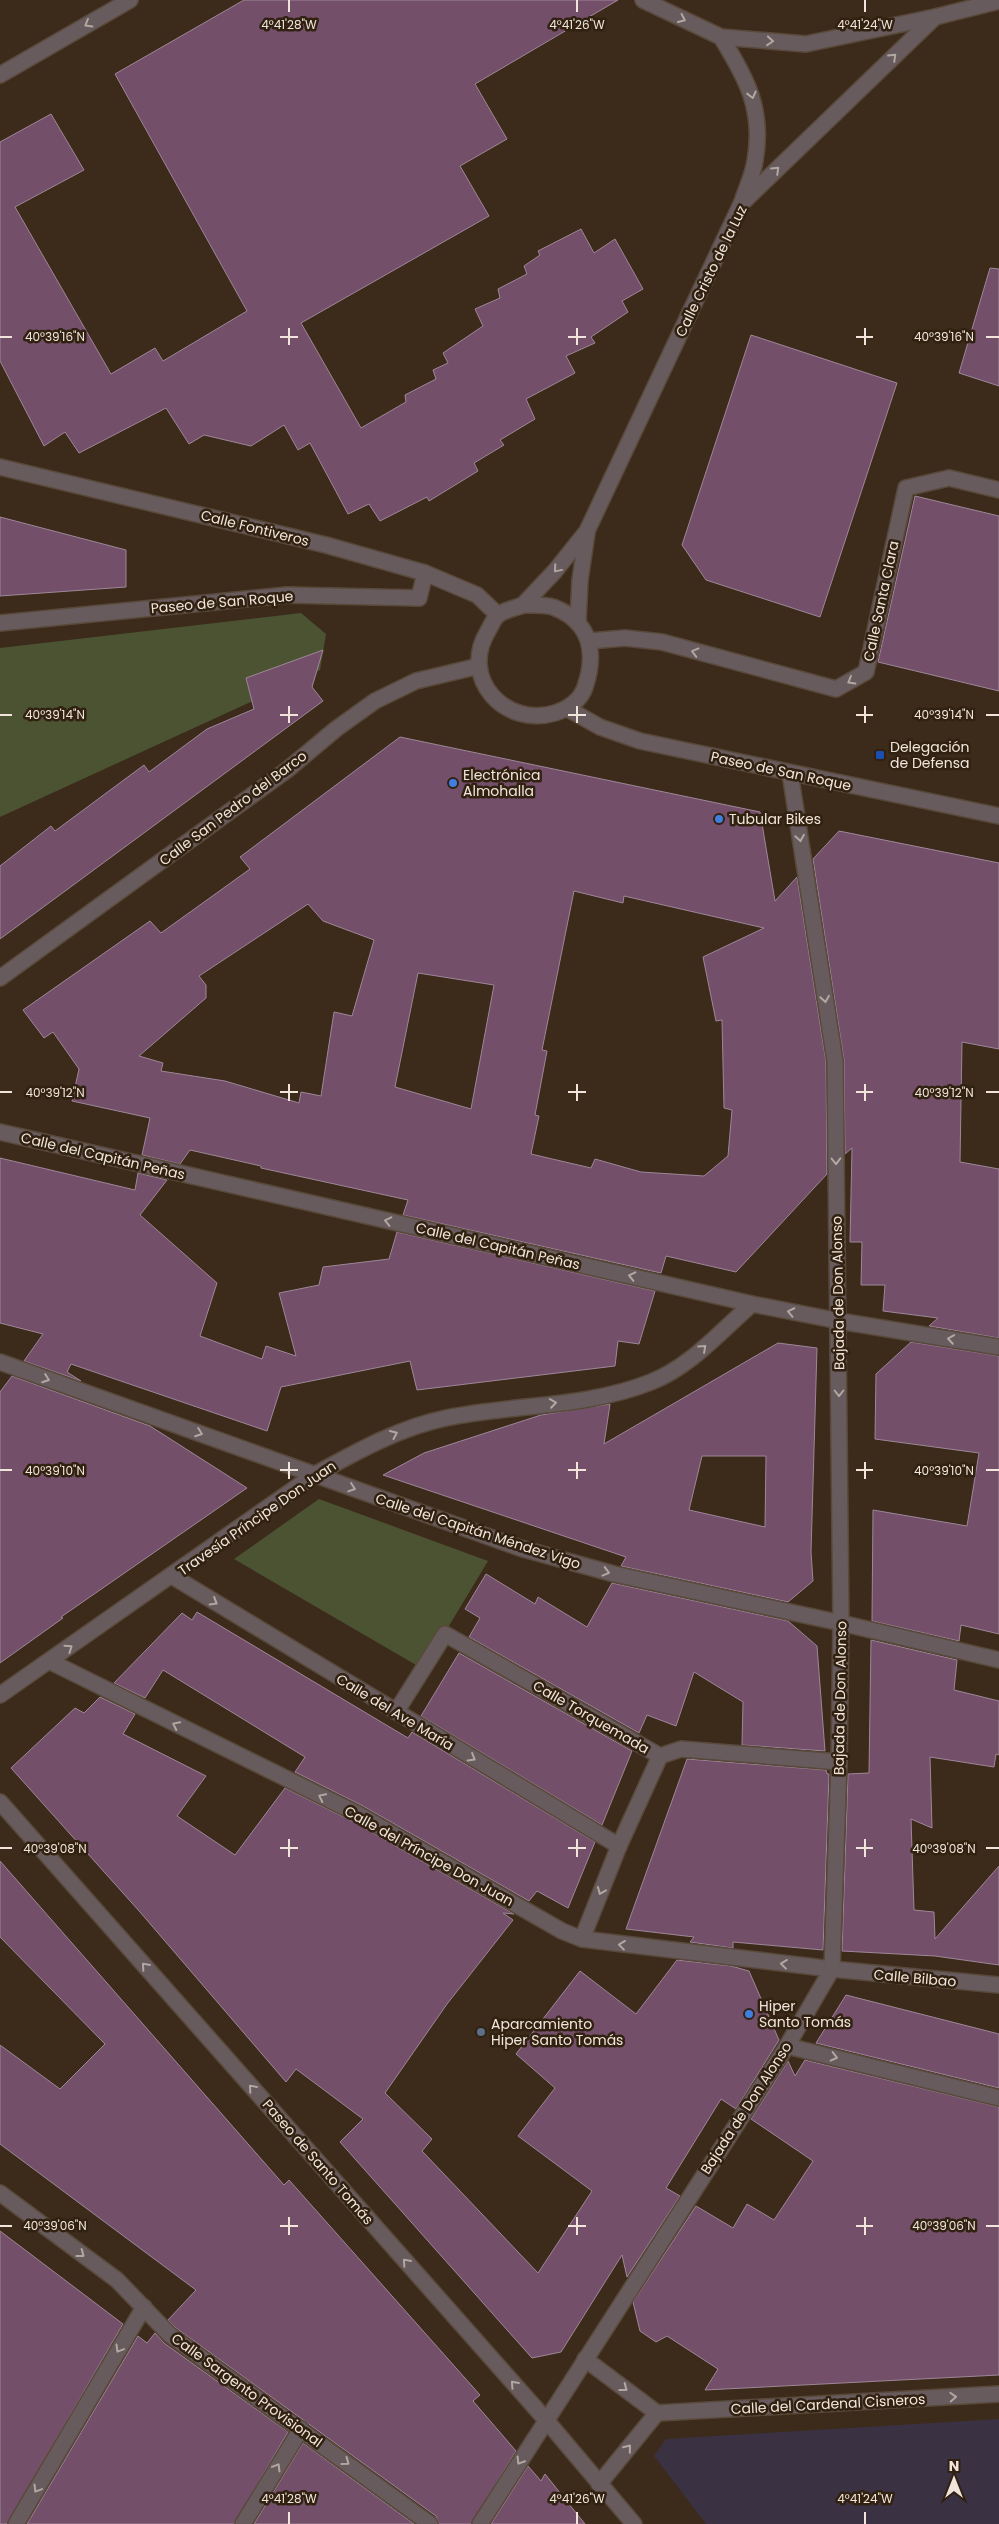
<svg xmlns="http://www.w3.org/2000/svg" width="999" height="2524" font-family="Poppins,sans-serif">
	<style>
		.education { fill: #3a3242 }
		.green { fill: #4b5333 }
		.building { fill: #734f6a; stroke: #9e8798; fill-rule: evenodd }
		.lines { fill: none; stroke-linecap: round; stroke-linejoin: round }
		.minor-casing { stroke: #59493a; stroke-width: 18 }
		.minor { stroke: #675b5d; stroke-width: 15 }
		.oneway { stroke: #b3a7a2 }
		.ticks { fill: none; stroke: #f1e5db; stroke-width: 2 }
		.transit-dot { fill: #1a4fb4; stroke: #312111; stroke-width: 2 }
		.shop-dot { fill: #3f7fe0; stroke: #312111; stroke-width: 2 }
		.service-dot { fill: #5c6f8a; stroke: #312111; stroke-width: 2 }
		.labels { text-anchor: middle; stroke-width: 5; stroke-linejoin: round; paint-order: stroke }
		.street-label { font-size: 14px; fill: #f1e5db; stroke: #312111 }
		.poi-label { font-size: 14px; fill: #f1e5db; stroke: #312111; text-anchor: start }
		.ticks-label { font-size: 12px; text-anchor: middle; fill: #f1e5db; stroke: #312111; stroke-width: 5; stroke-linejoin: round; paint-order: stroke }
	</style>
	<rect width="100%" height="100%" fill="#3c2b1b"/>
	<!-- education -->
	<path class="education" d="M 999,2419 L 999,2524 L 706,2524 L 654,2456 L 666,2439 Z"/>
	<!-- green -->
	<g class="green">
		<path d="M 301,613 L 326,634 L 320,670 L 0,817 L 0,648 Z"/>
		<path d="M 319,1499 L 488,1561 L 423,1669 L 234,1559 Z"/>
	</g>
	<!-- building -->
	<g class="building">
		<path d="M 244,0 L 618,0 L 475,84 L 507,139 L 460,166 L 489,216 L 301,323 L 361,428 L 406,402 L 405,395 L 436,379 L 433,370 L 448,363 L 443,353 L 483,326 L 475,309 L 500,298 L 498,289 L 527,274 L 524,266 L 540,255 L 538,251 L 581,229 L 594,253 L 615,239 L 643,289 L 622,301 L 628,312 L 591,337 L 595,343 L 566,356 L 575,373 L 526,399 L 535,419 L 500,440 L 504,445 L 474,463 L 478,471 L 429,501 L 427,497 L 380,521 L 369,504 L 348,514 L 310,443 L 298,450 L 284,425 L 251,446 L 204,435 L 189,444 L 166,408 L 79,453 L 65,432 L 44,446 L 0,361 L 0,142 L 51,114 L 84,170 L 15,207 L 111,374 L 155,348 L 163,361 L 247,311 L 115,74 Z"/>
		<path d="M 990,268 L 999,269 L 999,386 L 959,373 Z"/>
		<path d="M 751,335 L 897,383 L 820,617 L 706,580 L 682,545 Z"/>
		<path d="M 915,496 L 999,516 L 999,691 L 878,662 Z"/>
		<path d="M 0,517 L 126,550 L 126,587 L 0,596 Z"/>
		<path d="M 323,650 L 312,687 L 323,701 L 0,939 L 0,866 L 51,826 L 55,831 L 144,765 L 149,772 L 207,729 L 254,709 L 246,678 Z"/>
		<path d="M 400,737 L 760,812 L 775,901 L 797,877 L 826,1062 L 827,1174 L 736,1272 L 666,1256 L 661,1273 L 403,1215 L 408,1200 L 261,1168 L 261,1166 L 190,1150 L 180,1164 L 142,1155 L 150,1118 L 72,1101 L 79,1069 L 53,1032 L 44,1038 L 23,1010 L 150,921 L 161,933 L 250,869 L 240,857 ZM 574,891 L 623,903 L 624,896 L 764,928 L 703,957 L 716,1021 L 722,1020 L 724,1108 L 732,1110 L 728,1156 L 704,1176 L 641,1172 L 595,1159 L 591,1168 L 531,1154 L 539,1116 L 535,1115 L 547,1051 L 542,1050 ZM 308,904 L 323,921 L 374,940 L 352,1016 L 334,1012 L 321,1096 L 301,1092 L 299,1103 L 225,1081 L 161,1071 L 163,1063 L 139,1056 L 206,998 L 206,985 L 199,976 ZM 418,973 L 494,985 L 471,1109 L 395,1087 Z"/>
		<path d="M 839,831 L 999,863 L 999,1049 L 962,1042 L 960,1162 L 999,1169 L 999,1338 L 929,1326 L 938,1318 L 883,1311 L 885,1285 L 861,1285 L 862,1242 L 850,1242 L 852,1148 L 845,1154 L 844,1060 L 813,859 Z"/>
		<path d="M 0,1158 L 135,1190 L 138,1173 L 167,1180 L 140,1215 L 217,1283 L 200,1336 L 262,1359 L 266,1346 L 296,1356 L 279,1293 L 319,1285 L 323,1267 L 389,1259 L 397,1232 L 655,1291 L 639,1344 L 618,1341 L 615,1366 L 417,1390 L 410,1361 L 281,1387 L 267,1431 L 71,1364 L 67,1372 L 81,1381 L 24,1361 L 43,1334 L 0,1323 Z"/>
		<path d="M 911,1342 L 999,1356 L 999,1634 L 961,1625 L 959,1641 L 872,1621 L 873,1510 L 967,1526 L 979,1453 L 875,1439 L 876,1374 Z"/>
		<path d="M 778,1343 L 817,1348 L 811,1552 L 813,1581 L 788,1602 L 621,1566 L 626,1557 L 383,1475 L 424,1453 L 541,1415 L 610,1404 L 604,1444 ZM 702,1456 L 766,1456 L 765,1527 L 689,1510 Z"/>
		<path d="M 12,1376 L 150,1426 L 247,1488 L 61,1617 L 63,1618 L 0,1663 L 0,1392 Z"/>
		<path d="M 486,1574 L 535,1604 L 538,1597 L 587,1627 L 612,1583 L 788,1621 L 817,1646 L 825,1751 L 742,1745 L 743,1702 L 694,1672 L 676,1726 L 647,1715 L 639,1733 L 469,1637 L 480,1618 L 465,1609 Z"/>
		<path d="M 197,1612 L 408,1738 L 412,1732 L 595,1842 L 568,1908 L 537,1891 L 529,1901 L 363,1806 L 295,1772 L 305,1757 L 163,1670 L 145,1698 L 114,1683 L 182,1613 L 192,1620 Z"/>
		<path d="M 871,1640 L 957,1660 L 954,1690 L 999,1701 L 999,1755 L 996,1754 L 994,1767 L 930,1757 L 932,1828 L 911,1819 L 914,1910 L 934,1912 L 935,1939 L 999,1866 L 999,1965 L 935,1956 L 842,1951 L 848,1774 L 869,1773 Z"/>
		<path d="M 459,1653 L 632,1751 L 602,1825 L 421,1716 Z"/>
		<path d="M 100,1697 L 135,1714 L 123,1734 L 206,1776 L 177,1816 L 235,1855 L 285,1788 L 354,1822 L 514,1914 L 503,1913 L 513,1920 L 447,2004 L 385,2093 L 432,2139 L 422,2151 L 538,2273 L 592,2191 L 518,2136 L 555,2088 L 516,2054 L 580,1971 L 636,2014 L 677,1960 L 731,1966 L 749,1971 L 779,2040 L 736,2109 L 721,2099 L 666,2188 L 680,2196 L 627,2277 L 622,2255 L 561,2352 L 532,2358 L 340,2142 L 363,2119 L 296,2069 L 286,2082 L 140,1912 L 11,1768 L 75,1708 L 84,1713 Z"/>
		<path d="M 687,1759 L 826,1770 L 827,1774 L 829,1774 L 823,1950 L 733,1942 L 733,1948 L 690,1942 L 694,1937 L 626,1929 Z"/>
		<path d="M 0,1861 L 284,2185 L 289,2180 L 480,2395 L 473,2401 L 516,2451 L 471,2524 L 439,2524 L 436,2516 L 176,2328 L 168,2320 L 196,2290 L 0,2144 L 0,2045 L 60,2089 L 105,2044 L 0,1937 Z"/>
		<path d="M 846,1995 L 999,2034 L 999,2088 L 816,2043 Z"/>
		<path d="M 805,2060 L 999,2107 L 999,2375 L 705,2390 L 718,2369 L 667,2336 L 656,2342 L 640,2331 L 633,2302 L 696,2206 L 733,2228 L 747,2204 L 774,2220 L 813,2161 L 751,2119 L 788,2061 L 795,2076 Z"/>
		<path d="M 0,2231 L 123,2324 L 7,2524 L 0,2524 Z"/>
		<path d="M 155,2333 L 164,2343 L 288,2432 L 234,2524 L 27,2524 L 138,2336 L 147,2343 Z"/>
		<path d="M 303,2443 L 414,2524 L 254,2524 Z"/>
		<path d="M 528,2466 L 541,2481 L 545,2474 L 585,2524 L 491,2524 Z"/>
	</g>
	<g class="lines">
		<!-- minor casing -->
		<g class="minor-casing">
			<g id="minor">
				<path d="M 643,0 L 721,37 L 806,44 L 935,17 L 999,1"/>
				<path d="M 721,37 C 747,79 764,110 755,161 C 753,175 746,189 742,202"/>
				<path d="M 0,75 L 130,0"/>
				<path d="M 0,467 L 326,545 L 425,573 L 477,595 L 498,615"/>
				<path d="M 523,605 L 555,571 L 587,531 L 741,204 L 935,17"/>
				<path d="M 523,605 C 532,605 544,604 553,607 C 590,621 597,652 585,687 C 581,700 568,709 555,713 C 505,728 459,678 488,631 C 491,626 494,618 498,615 C 504,610 516,608 523,605 Z"/>
				<path d="M 578,621 L 580,580 L 587,533"/>
				<path d="M 0,623 L 287,595 L 419,598 L 425,573"/>
				<path d="M 589,641 L 625,638 L 662,642 L 836,689 L 866,672 L 906,488 L 949,478 L 999,490"/>
				<path d="M 568,709 L 600,727 L 640,741 L 999,816"/>
				<path d="M 0,978 L 287,770 L 336,729 L 375,701 L 416,681 L 479,666"/>
				<path d="M 0,1132 L 752,1304 L 839,1321 L 999,1347"/>
				<path d="M 0,1362 L 520,1548 L 614,1574 L 841,1623 L 999,1660"/>
				<path d="M 172,1576 L 619,1846"/>
				<path d="M 49,1661 L 358,1814 L 562,1931 L 582,1939 L 832,1969 L 999,1985"/>
				<path d="M 0,1695 L 314,1475 C 356,1452 398,1428 446,1418 C 513,1404 586,1408 651,1382 C 690,1367 721,1331 752,1304"/>
				<path d="M 396,1712 L 445,1634 L 660,1756 L 681,1749 L 839,1762"/>
				<path d="M 0,1802 L 546,2420 L 634,2524"/>
				<path d="M 582,1939 L 619,1846 L 660,1756"/>
				<path d="M 787,2046 L 999,2098"/>
				<path d="M 0,2193 L 117,2280 L 170,2335 L 430,2524"/>
				<path d="M 585,2359 L 657,2413 L 999,2394"/>
				<path d="M 599,2484 L 657,2413"/>
				<path d="M 16,2524 L 144,2307"/>
				<path d="M 243,2524 L 301,2429"/>
				<path d="M 480,2524 L 787,2046 L 832,1969 L 839,1762 L 841,1623 L 835,1061 L 790,773"/>
			</g>
		</g>
		<!-- minor -->
		<use href="#minor" class="minor"/>
	</g>
	<!-- one-way arrows -->
	<defs><path id="oneway-chevron" d="M-2-3.5L2.5 0L-2 3.5" fill="none" stroke-width="1.6" stroke-linecap="round" stroke-linejoin="round" transform="scale(1.25)"/></defs>
	<g class="oneway">
		<use href="#oneway-chevron" transform="translate(682 19) rotate(25)"/>
		<use href="#oneway-chevron" transform="translate(88 24) rotate(150)"/>
		<use href="#oneway-chevron" transform="translate(770 41) rotate(5)"/>
		<use href="#oneway-chevron" transform="translate(893 57) rotate(-44)"/>
		<use href="#oneway-chevron" transform="translate(752 95) rotate(76)"/>
		<use href="#oneway-chevron" transform="translate(776 170) rotate(-44)"/>
		<use href="#oneway-chevron" transform="translate(557 569) rotate(130)"/>
		<use href="#oneway-chevron" transform="translate(695 652) rotate(-165)"/>
		<use href="#oneway-chevron" transform="translate(851 681) rotate(150)"/>
		<use href="#oneway-chevron" transform="translate(800 838) rotate(81)"/>
		<use href="#oneway-chevron" transform="translate(825 999) rotate(81)"/>
		<use href="#oneway-chevron" transform="translate(836 1161) rotate(89)"/>
		<use href="#oneway-chevron" transform="translate(388 1221) rotate(-167)"/>
		<use href="#oneway-chevron" transform="translate(632 1276) rotate(-167)"/>
		<use href="#oneway-chevron" transform="translate(791 1312) rotate(-168)"/>
		<use href="#oneway-chevron" transform="translate(951 1339) rotate(-171)"/>
		<use href="#oneway-chevron" transform="translate(703 1348) rotate(-42)"/>
		<use href="#oneway-chevron" transform="translate(46 1379) rotate(20)"/>
		<use href="#oneway-chevron" transform="translate(839 1393) rotate(90)"/>
		<use href="#oneway-chevron" transform="translate(553 1403) rotate(-8)"/>
		<use href="#oneway-chevron" transform="translate(199 1433) rotate(20)"/>
		<use href="#oneway-chevron" transform="translate(394 1434) rotate(-24)"/>
		<use href="#oneway-chevron" transform="translate(352 1488) rotate(19)"/>
		<use href="#oneway-chevron" transform="translate(606 1572) rotate(15)"/>
		<use href="#oneway-chevron" transform="translate(214 1602) rotate(31)"/>
		<use href="#oneway-chevron" transform="translate(69 1648) rotate(-35)"/>
		<use href="#oneway-chevron" transform="translate(176 1725) rotate(-154)"/>
		<use href="#oneway-chevron" transform="translate(472 1758) rotate(31)"/>
		<use href="#oneway-chevron" transform="translate(322 1797) rotate(-154)"/>
		<use href="#oneway-chevron" transform="translate(601 1891) rotate(112)"/>
		<use href="#oneway-chevron" transform="translate(622 1945) rotate(-173)"/>
		<use href="#oneway-chevron" transform="translate(784 1964) rotate(-173)"/>
		<use href="#oneway-chevron" transform="translate(145 1966) rotate(-131)"/>
		<use href="#oneway-chevron" transform="translate(834 2057) rotate(14)"/>
		<use href="#oneway-chevron" transform="translate(252 2088) rotate(-131)"/>
		<use href="#oneway-chevron" transform="translate(81 2254) rotate(37)"/>
		<use href="#oneway-chevron" transform="translate(406 2262) rotate(-131)"/>
		<use href="#oneway-chevron" transform="translate(119 2349) rotate(121)"/>
		<use href="#oneway-chevron" transform="translate(514 2384) rotate(-132)"/>
		<use href="#oneway-chevron" transform="translate(624 2388) rotate(37)"/>
		<use href="#oneway-chevron" transform="translate(953 2397) rotate(-3)"/>
		<use href="#oneway-chevron" transform="translate(628 2448) rotate(-51)"/>
		<use href="#oneway-chevron" transform="translate(520 2461) rotate(122)"/>
		<use href="#oneway-chevron" transform="translate(346 2462) rotate(36)"/>
		<use href="#oneway-chevron" transform="translate(277 2467) rotate(-59)"/>
		<use href="#oneway-chevron" transform="translate(37 2489) rotate(121)"/>
	</g>
	<!-- ticks -->
	<path class="ticks" d="M 289,0 L 289,12M 577,0 L 577,12M 865,0 L 865,12M 289,328 L 289,345M 577,328 L 577,345M 865,328 L 865,345M 0,337 L 12,337M 280,337 L 298,337M 568,337 L 586,337M 856,337 L 873,337M 986,337 L 999,337M 289,706 L 289,723M 577,706 L 577,723M 865,706 L 865,723M 0,715 L 12,715M 280,715 L 298,715M 568,715 L 586,715M 856,715 L 873,715M 986,715 L 999,715M 289,1084 L 289,1101M 577,1084 L 577,1101M 865,1084 L 865,1101M 0,1092 L 12,1092M 280,1092 L 298,1092M 568,1092 L 586,1092M 856,1092 L 873,1092M 986,1092 L 999,1092M 289,1462 L 289,1479M 577,1462 L 577,1479M 865,1462 L 865,1479M 0,1470 L 12,1470M 280,1470 L 298,1470M 568,1470 L 586,1470M 856,1470 L 873,1470M 986,1470 L 999,1470M 289,1839 L 289,1857M 577,1839 L 577,1857M 865,1839 L 865,1857M 0,1848 L 12,1848M 280,1848 L 298,1848M 568,1848 L 586,1848M 856,1848 L 873,1848M 986,1848 L 999,1848M 289,2217 L 289,2235M 577,2217 L 577,2235M 865,2217 L 865,2235M 0,2226 L 12,2226M 280,2226 L 298,2226M 568,2226 L 586,2226M 856,2226 L 873,2226M 986,2226 L 999,2226M 289,2512 L 289,2524M 577,2512 L 577,2524M 865,2512 L 865,2524"/>
	<!-- markers -->
	<rect class="transit-dot" x="875" y="750" width="10" height="10" rx="2.5"/>
	<g class="shop-dot">
		<circle cx="453" cy="783" r="5"/>
		<circle cx="719" cy="819" r="5"/>
		<circle cx="749" cy="2014" r="5"/>
	</g>
	<circle class="service-dot" cx="481" cy="2032" r="5"/>
	<g class="labels">
		<!-- street labels -->
		<g class="street-label">
			<text transform="translate(711 271) rotate(-64)" y="5">Calle Cristo de la Luz</text>
			<text transform="translate(255 528) rotate(14)" y="5">Calle Fontiveros</text>
			<text transform="translate(881 601) rotate(-78)" y="5">Calle Santa Clara</text>
			<text transform="translate(222 602) rotate(-5)" y="5">Paseo de San Roque</text>
			<text transform="translate(781 771) rotate(12)" y="5">Paseo de San Roque</text>
			<text transform="translate(233 808) rotate(-37)" y="5">Calle San Pedro del Barco</text>
			<text transform="translate(103 1156) rotate(13)" y="5">Calle del Capitán Peñas</text>
			<text transform="translate(498 1246) rotate(13)" y="5">Calle del Capitán Peñas</text>
			<text transform="translate(838 1293) rotate(-91)" y="5">Bajada de Don Alonso</text>
			<text transform="translate(257 1518) rotate(-35)" y="5">Travesía Príncipe Don Juan</text>
			<text transform="translate(478 1531) rotate(18)" y="5">Calle del Capitán Méndez Vigo</text>
			<text transform="translate(840 1698) rotate(-89)" y="5">Bajada de Don Alonso</text>
			<text transform="translate(395 1712) rotate(31)" y="5">Calle del Ave María</text>
			<text transform="translate(591 1717) rotate(30)" y="5">Calle Torquemada</text>
			<text transform="translate(429 1856) rotate(29)" y="5">Calle del Príncipe Don Juan</text>
			<text transform="translate(915 1978) rotate(5)" y="5">Calle Bilbao</text>
			<text transform="translate(746 2108) rotate(-57)" y="5">Bajada de Don Alonso</text>
			<text transform="translate(318 2162) rotate(49)" y="5">Paseo de Santo Tomás</text>
			<text transform="translate(247 2390) rotate(36)" y="5">Calle Sargento Provisional</text>
			<text transform="translate(828 2404) rotate(-3)" y="5">Calle del Cardenal Cisneros</text>
		</g>
		<!-- poi labels -->
		<g class="poi-label">
			<text x="890" y="752">Delegación<tspan x="890" dy="16">de Defensa</tspan></text>
			<text x="463" y="780">Electrónica<tspan x="463" dy="16">Almohalla</tspan></text>
			<text x="729" y="824">Tubular Bikes</text>
			<text x="759" y="2011">Hiper<tspan x="759" dy="16">Santo Tomás</tspan></text>
			<text x="491" y="2029">Aparcamiento<tspan x="491" dy="16">Hiper Santo Tomás</tspan></text>
		</g>
	</g>
	<g class="ticks-label">
		<text x="289" y="29">4°41'28"W</text>
		<text x="577" y="29">4°41'26"W</text>
		<text x="865" y="29">4°41'24"W</text>
		<text x="55" y="341">40°39'16"N</text>
		<text x="944" y="341">40°39'16"N</text>
		<text x="55" y="719">40°39'14"N</text>
		<text x="944" y="719">40°39'14"N</text>
		<text x="55" y="1097">40°39'12"N</text>
		<text x="944" y="1097">40°39'12"N</text>
		<text x="55" y="1475">40°39'10"N</text>
		<text x="944" y="1475">40°39'10"N</text>
		<text x="55" y="1853">40°39'08"N</text>
		<text x="944" y="1853">40°39'08"N</text>
		<text x="55" y="2230">40°39'06"N</text>
		<text x="944" y="2230">40°39'06"N</text>
		<text x="289" y="2503">4°41'28"W</text>
		<text x="577" y="2503">4°41'26"W</text>
		<text x="865" y="2503">4°41'24"W</text>
	</g>
	<!-- north arrow -->
	<g transform="translate(954 2479)" stroke="#312111" stroke-width="4" paint-order="stroke">
	<path d="M0-4L9 19L0 12L-9 19Z" fill="#f1e5db"/>
	<text y="-8" font-size="14" font-weight="bold" text-anchor="middle" fill="#f1e5db">N</text>
	</g>
</svg>
